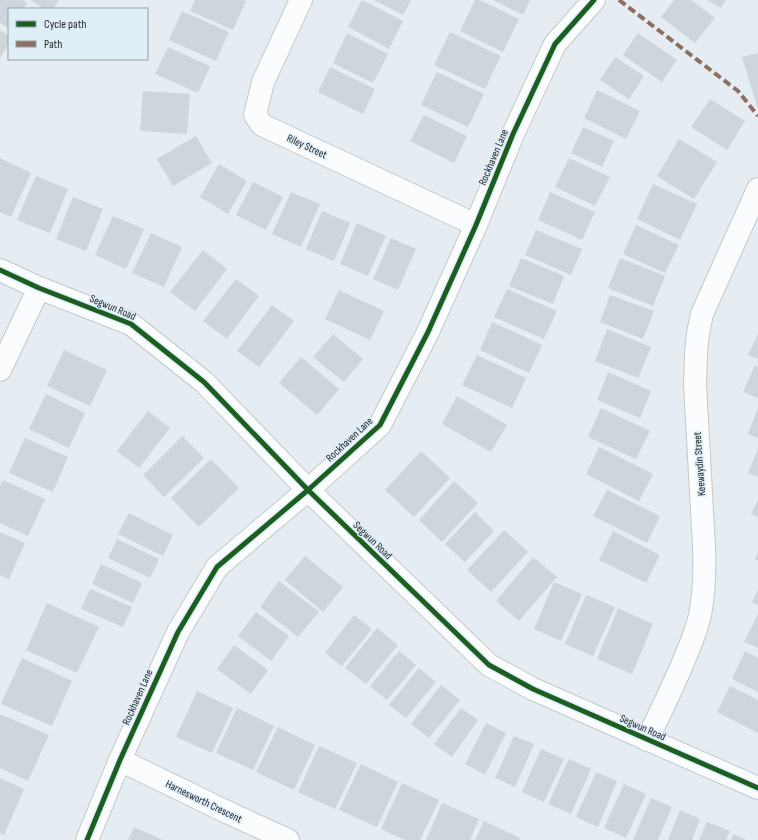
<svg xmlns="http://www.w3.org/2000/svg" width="758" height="840" font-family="'Sofia Sans Condensed',sans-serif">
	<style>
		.building { fill: #ced5db }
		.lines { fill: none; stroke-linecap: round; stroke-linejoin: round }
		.minor-casing { stroke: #c3c9cd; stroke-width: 24 }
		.minor { stroke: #fbfcfd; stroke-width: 22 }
		.quiet { stroke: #8d6e63; stroke-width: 4; stroke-dasharray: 8 4; stroke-linecap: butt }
		.cycleway-casing { stroke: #e0eef8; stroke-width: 8 }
		.cycleway { stroke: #1b5e20; stroke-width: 5 }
		.labels { text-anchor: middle; stroke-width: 3; stroke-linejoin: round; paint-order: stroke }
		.street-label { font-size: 11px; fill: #23282b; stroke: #e0eef8 }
	</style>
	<rect width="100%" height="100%" fill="#e6edf2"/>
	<!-- building -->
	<g class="building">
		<path d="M 0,0 L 23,0 L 27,3 L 23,9 L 9,9 L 9,29 L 0,23 Z"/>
		<path d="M 31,0 L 59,0 L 53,9 L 44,9 Z"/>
		<path d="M 195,0 L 243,0 L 246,1 L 233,30 L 190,11 Z"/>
		<path d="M 362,0 L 403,21 L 389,49 L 348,27 Z"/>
		<path d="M 374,0 L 411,0 L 403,15 Z"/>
		<path d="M 475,0 L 480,0 L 519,19 L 503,52 L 460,31 Z"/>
		<path d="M 493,0 L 530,0 L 523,15 Z"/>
		<path d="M 674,0 L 691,0 L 715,18 L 695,43 L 661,17 Z"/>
		<path d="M 707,0 L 726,0 L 721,8 Z"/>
		<path d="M 182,11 L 229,32 L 216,61 L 169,40 Z"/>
		<path d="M 0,30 L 9,36 L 9,44 L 0,58 Z"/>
		<path d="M 450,32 L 501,56 L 485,89 L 434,65 Z"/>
		<path d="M 347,33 L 388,54 L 373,83 L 333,63 Z"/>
		<path d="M 638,33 L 677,60 L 662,82 L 623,55 Z"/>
		<path d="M 168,47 L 210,66 L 198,93 L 155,74 Z"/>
		<path d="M 758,53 L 758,110 L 742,57 Z"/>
		<path d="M 615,57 L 644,76 L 629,99 L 600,80 Z"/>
		<path d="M 330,67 L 375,89 L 363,114 L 318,92 Z"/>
		<path d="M 437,72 L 484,94 L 468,127 L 421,105 Z"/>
		<path d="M 597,90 L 640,111 L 626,139 L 584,118 Z"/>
		<path d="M 143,91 L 190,94 L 187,134 L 140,131 Z"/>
		<path d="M 710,99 L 745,121 L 727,150 L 691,127 Z"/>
		<path d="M 424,115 L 467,136 L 454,163 L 410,141 Z"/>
		<path d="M 583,127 L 614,141 L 602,167 L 571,153 Z"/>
		<path d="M 196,136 L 212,163 L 173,186 L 157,159 Z"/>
		<path d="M 679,139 L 717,162 L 694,199 L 657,176 Z"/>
		<path d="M 0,158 L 31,173 L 11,217 L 0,212 Z"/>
		<path d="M 569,158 L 610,177 L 595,206 L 555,187 Z"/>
		<path d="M 219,164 L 247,181 L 228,214 L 200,197 Z"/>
		<path d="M 36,176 L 68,189 L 50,233 L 17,220 Z"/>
		<path d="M 253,182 L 283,197 L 266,230 L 236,215 Z"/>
		<path d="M 653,184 L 697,204 L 680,240 L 637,219 Z"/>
		<path d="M 291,192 L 320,204 L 301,247 L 272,234 Z"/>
		<path d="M 550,192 L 595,212 L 582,240 L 538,220 Z"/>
		<path d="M 73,197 L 103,209 L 86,251 L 56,239 Z"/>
		<path d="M 322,211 L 350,223 L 334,261 L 306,249 Z"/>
		<path d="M 113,216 L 144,229 L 126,269 L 95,255 Z"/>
		<path d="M 357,223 L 386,236 L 368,276 L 340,264 Z"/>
		<path d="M 636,225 L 679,245 L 665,273 L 623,254 Z"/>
		<path d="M 536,230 L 582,249 L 571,275 L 525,255 Z"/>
		<path d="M 151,233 L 182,247 L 164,287 L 132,273 Z"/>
		<path d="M 391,238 L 416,249 L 398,290 L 373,279 Z"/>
		<path d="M 203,250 L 227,269 L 195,311 L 170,292 Z"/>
		<path d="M 521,258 L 564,276 L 553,304 L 509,286 Z"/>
		<path d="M 620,258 L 665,276 L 653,306 L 608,288 Z"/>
		<path d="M 236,279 L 259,296 L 227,339 L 203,321 Z"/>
		<path d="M 507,289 L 557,311 L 544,339 L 494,317 Z"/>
		<path d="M 339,290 L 384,311 L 370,340 L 325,319 Z"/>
		<path d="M 610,295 L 654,311 L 643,339 L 600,322 Z"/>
		<path d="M 272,305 L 294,321 L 259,367 L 237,351 Z"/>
		<path d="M 492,322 L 542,345 L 529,373 L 480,350 Z"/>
		<path d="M 607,329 L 651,347 L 638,378 L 595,361 Z"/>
		<path d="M 333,334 L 363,359 L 344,382 L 313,357 Z"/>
		<path d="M 758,334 L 758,359 L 748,355 Z"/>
		<path d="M 64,350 L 107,370 L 90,406 L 47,386 Z"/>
		<path d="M 477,355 L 526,378 L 512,408 L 462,385 Z"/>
		<path d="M 301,357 L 339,389 L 317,415 L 279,383 Z"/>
		<path d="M 755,365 L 758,367 L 758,398 L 743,392 Z"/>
		<path d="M 608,372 L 651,391 L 640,418 L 597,400 Z"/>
		<path d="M 46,394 L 85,413 L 69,448 L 29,429 Z"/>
		<path d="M 457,396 L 507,425 L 491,452 L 442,424 Z"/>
		<path d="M 601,408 L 650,431 L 636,459 L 588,437 Z"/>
		<path d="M 758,408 L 758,438 L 748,434 Z"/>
		<path d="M 148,411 L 170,428 L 139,468 L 117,451 Z"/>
		<path d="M 182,436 L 204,458 L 164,497 L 143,475 Z"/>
		<path d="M 25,438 L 68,457 L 53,492 L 9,473 Z"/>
		<path d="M 599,447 L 653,474 L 639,501 L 586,474 Z"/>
		<path d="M 758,449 L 758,477 L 748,473 Z"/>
		<path d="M 421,451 L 450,478 L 414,517 L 385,490 Z"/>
		<path d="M 211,459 L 239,488 L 199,527 L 171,498 Z"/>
		<path d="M 3,480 L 45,499 L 28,536 L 0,523 L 0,486 Z"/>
		<path d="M 454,481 L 478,503 L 442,542 L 419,520 Z"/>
		<path d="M 607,490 L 660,516 L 647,543 L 593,516 Z"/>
		<path d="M 758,500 L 758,517 L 751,514 Z"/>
		<path d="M 475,512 L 494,531 L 465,562 L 445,544 Z"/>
		<path d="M 129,513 L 173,535 L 163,556 L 118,534 Z"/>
		<path d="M 504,530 L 528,552 L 491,592 L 467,570 Z"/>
		<path d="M 613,531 L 660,555 L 646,583 L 599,560 Z"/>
		<path d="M 0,532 L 25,543 L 9,579 L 0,575 Z"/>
		<path d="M 117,539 L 159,559 L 150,578 L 108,558 Z"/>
		<path d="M 758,552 L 758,561 L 755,559 Z"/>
		<path d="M 305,556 L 343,587 L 323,612 L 285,580 Z"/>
		<path d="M 533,557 L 557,577 L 519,621 L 496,601 Z"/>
		<path d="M 101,564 L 142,583 L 133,603 L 92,584 Z"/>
		<path d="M 279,581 L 319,612 L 298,637 L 260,607 Z"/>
		<path d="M 554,582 L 582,594 L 561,641 L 534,629 Z"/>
		<path d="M 90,589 L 132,607 L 123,627 L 81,609 Z"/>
		<path d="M 758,590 L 758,605 L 752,602 Z"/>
		<path d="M 586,595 L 615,607 L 593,656 L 565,644 Z"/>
		<path d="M 47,603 L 99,627 L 77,673 L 26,650 Z"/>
		<path d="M 618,608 L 653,624 L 632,674 L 597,659 Z"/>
		<path d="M 256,612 L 289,636 L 271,661 L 238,636 Z"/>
		<path d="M 758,614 L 758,648 L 744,642 Z"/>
		<path d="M 354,615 L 372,629 L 342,666 L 325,653 Z"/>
		<path d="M 377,628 L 398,645 L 366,684 L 345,668 Z"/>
		<path d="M 234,645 L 268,670 L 251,694 L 217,669 Z"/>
		<path d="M 399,651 L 416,665 L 387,700 L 370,686 Z"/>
		<path d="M 745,651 L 758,658 L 758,692 L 732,679 Z"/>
		<path d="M 22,658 L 72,681 L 52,726 L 1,704 Z"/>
		<path d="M 419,668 L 436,682 L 406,718 L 389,705 Z"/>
		<path d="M 441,685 L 460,700 L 429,738 L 411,724 Z"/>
		<path d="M 730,686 L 758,700 L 758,733 L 717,712 Z"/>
		<path d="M 197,691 L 233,708 L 212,753 L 176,737 Z"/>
		<path d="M 237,708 L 274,726 L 253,770 L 216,753 Z"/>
		<path d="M 461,708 L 478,720 L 452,757 L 434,744 Z"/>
		<path d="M 0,714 L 49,735 L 28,781 L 0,768 Z"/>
		<path d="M 486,723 L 506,733 L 485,775 L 465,764 Z"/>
		<path d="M 278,727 L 315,745 L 294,790 L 256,772 Z"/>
		<path d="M 514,736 L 534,744 L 515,787 L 495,778 Z"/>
		<path d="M 319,746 L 357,763 L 335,809 L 298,792 Z"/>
		<path d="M 541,749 L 564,759 L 544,802 L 522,792 Z"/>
		<path d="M 569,759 L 591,769 L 571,814 L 548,804 Z"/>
		<path d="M 361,764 L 398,782 L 377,827 L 339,810 Z"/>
		<path d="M 596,772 L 617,781 L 598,827 L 576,817 Z"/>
		<path d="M 0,778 L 24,789 L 4,835 L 0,833 Z"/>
		<path d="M 402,783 L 439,800 L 420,840 L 405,840 L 381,829 Z"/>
		<path d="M 624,784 L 646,794 L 626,838 L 604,828 Z"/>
		<path d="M 651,798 L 672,807 L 658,840 L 633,840 Z"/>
		<path d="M 442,803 L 479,819 L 470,840 L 426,840 Z"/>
		<path d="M 680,810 L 700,819 L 692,840 L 668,840 Z"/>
		<path d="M 484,821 L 520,838 L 519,840 L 475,840 Z"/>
		<path d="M 707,822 L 730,831 L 726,840 L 699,840 Z"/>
		<path d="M 134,827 L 163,840 L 128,840 Z"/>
		<path d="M 733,834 L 747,840 L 731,840 Z"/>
	</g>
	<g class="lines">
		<!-- minor casing -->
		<g class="minor-casing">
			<g id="minor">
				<path d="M 301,0 L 263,82 L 255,115 L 262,125 L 476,225"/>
				<path d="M 0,270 L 39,288 L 131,324 L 204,382 L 308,490 L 489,665 L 533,689 L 758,788"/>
				<path d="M 0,370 L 39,288"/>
				<path d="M 647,740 C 661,711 675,683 687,653 C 692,641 697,628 700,615 C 704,593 705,570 704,547 L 695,384 L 696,353 L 698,333 L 702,314 L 758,189"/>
				<path d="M 120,760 L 231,814 L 288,840"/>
				<path d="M 87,840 L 120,760 L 178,632 L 217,567 L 308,490 L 380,425 L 428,332 L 476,225 L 513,134 L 555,44 L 594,0"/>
			</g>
		</g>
		<!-- minor -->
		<use href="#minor" class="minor"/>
		<!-- quiet -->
		<path class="quiet" d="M 619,0 L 738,91 L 758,116"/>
		<!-- cycleway casing -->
		<g class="cycleway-casing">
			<g id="cycleway">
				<path d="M 0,270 L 39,288 L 131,324 L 204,382 L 308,490 L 489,665 L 533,689 L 758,788"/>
				<path d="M 87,840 L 120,760 L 178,632 L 217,567 L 308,490 L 380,425 L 428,332 L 476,225 L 513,134 L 555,44 L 594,0"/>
			</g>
		</g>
		<!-- cycleway -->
		<use href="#cycleway" class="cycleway"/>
	</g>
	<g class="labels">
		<!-- street labels -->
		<g class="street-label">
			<text transform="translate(307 146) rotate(25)" y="4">Riley Street</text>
			<text transform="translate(493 157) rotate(-67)" y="4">Rockhaven Lane</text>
			<text transform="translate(113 307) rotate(23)" y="4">Segwun Road</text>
			<text transform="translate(349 439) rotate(-43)" y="4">Rockhaven Lane</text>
			<text transform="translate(699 464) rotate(-94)" y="4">Keewaydin Street</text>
			<text transform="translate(373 540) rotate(44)" y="4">Segwun Road</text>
			<text transform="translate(137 697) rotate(-66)" y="4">Rockhaven Lane</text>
			<text transform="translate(643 727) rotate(24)" y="4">Segwun Road</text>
			<text transform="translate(204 801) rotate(26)" y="4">Harnesworth Crescent</text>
		</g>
	</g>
	<!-- legend -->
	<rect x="8" y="8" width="140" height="52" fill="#e0eef8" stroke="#949fa6"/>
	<rect x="16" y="21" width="20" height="6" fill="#1b5e20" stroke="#949fa6"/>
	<text x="44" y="28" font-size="12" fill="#23282b">Cycle path</text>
	<rect x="16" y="41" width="20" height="6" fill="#8d6e63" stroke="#949fa6"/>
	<text x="44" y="48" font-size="12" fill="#23282b">Path</text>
</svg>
